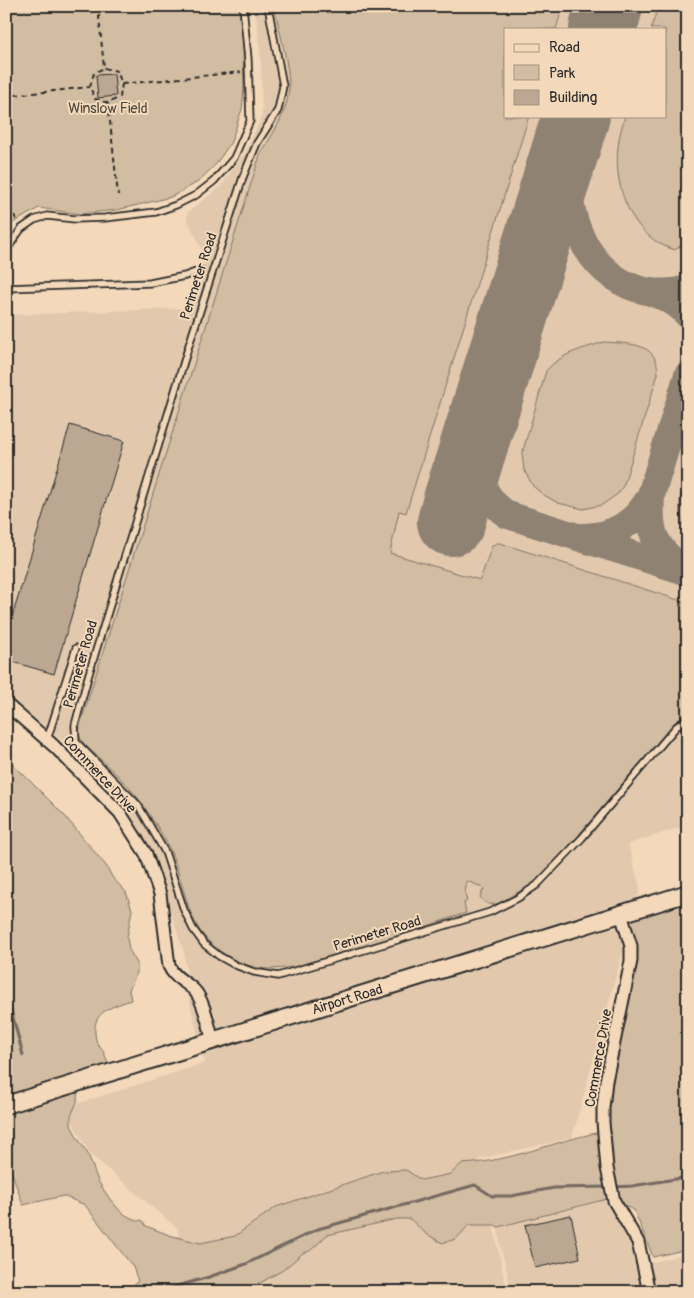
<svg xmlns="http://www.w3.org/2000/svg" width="694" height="1298" font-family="Pangolin,sans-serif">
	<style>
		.built { fill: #e2c9ae; fill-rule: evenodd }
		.green { fill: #d2bca2; stroke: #7e7466 }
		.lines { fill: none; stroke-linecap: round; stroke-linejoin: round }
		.stream { stroke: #74695f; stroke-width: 3 }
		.taxiway { stroke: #8f8272; stroke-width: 28 }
		.runway { stroke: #8f8272; stroke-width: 68 }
		.building { fill: #bba792; stroke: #2b2b2b }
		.lane-casing { stroke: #2b2b2b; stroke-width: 9 }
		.street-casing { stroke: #2b2b2b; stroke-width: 15 }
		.secondary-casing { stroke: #2b2b2b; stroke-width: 20 }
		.path { stroke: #2b2b2b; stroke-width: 2; stroke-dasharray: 5 4; stroke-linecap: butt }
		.lane { stroke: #f3d8ba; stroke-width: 5.5 }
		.street { stroke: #f3d8ba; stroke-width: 11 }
		.secondary { stroke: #f3d8ba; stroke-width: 16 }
		.labels { text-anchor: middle; stroke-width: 4; stroke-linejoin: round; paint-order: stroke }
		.park-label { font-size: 14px; fill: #4c4843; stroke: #f3d8ba }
		.street-label { font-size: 14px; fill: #2b2b2b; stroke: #f3d8ba }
	</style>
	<rect width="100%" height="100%" fill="#f3d8ba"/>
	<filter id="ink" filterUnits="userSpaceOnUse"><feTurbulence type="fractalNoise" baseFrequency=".02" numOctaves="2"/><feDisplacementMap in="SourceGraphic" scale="10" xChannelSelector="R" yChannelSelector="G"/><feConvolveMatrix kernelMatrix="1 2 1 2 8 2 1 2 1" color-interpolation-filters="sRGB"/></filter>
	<g filter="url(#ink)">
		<!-- built -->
		<g class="built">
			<path d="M 255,6 L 688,6 L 688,825 L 628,844 L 640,888 L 572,1138 L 479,1159 L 507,1292 L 183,1292 L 178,1229 L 90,1154 L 64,1108 L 205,1063 L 191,1008 L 184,952 L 156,868 L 125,805 L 74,750 L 6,695 L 6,315 L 190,308 L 206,258 L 187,219 L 187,213 L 221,186 L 246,151 L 262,116 L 261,61 ZM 505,29 L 665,29 L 665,116 L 505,116 Z"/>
			<path d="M 611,1199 L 651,1263 L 688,1253 L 688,1292 L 512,1292 L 500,1244 L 498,1227 Z"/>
		</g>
		<!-- green -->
		<g class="green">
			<path d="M 6,6 L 239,6 L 243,42 L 244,91 L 242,109 L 231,142 L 216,164 L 198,182 L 171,197 L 117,210 L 80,214 L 39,208 L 13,223 L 6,233 Z"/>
			<path d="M 274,6 L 563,6 L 556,29 L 505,29 L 505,116 L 529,116 L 406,513 L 399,511 L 390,553 L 480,580 L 492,546 L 497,543 L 500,543 L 688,603 L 688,712 L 674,723 L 577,837 L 535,883 L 499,903 C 490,906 485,904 480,897 L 484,888 L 467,881 L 465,893 L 467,901 L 464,903 L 466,913 L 403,934 L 293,967 C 282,968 270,970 259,968 C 235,964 209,947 197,926 C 185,905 181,874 170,850 C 165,838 157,826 149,814 C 133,787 107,766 84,744 L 79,736 L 80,725 L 260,155 C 272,135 287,114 289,89 C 290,68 279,29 274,6 Z"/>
			<path d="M 658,6 L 688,6 L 688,236 L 684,243 L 675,250 C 632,238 613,188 618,147 C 619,136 622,126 625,116 L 665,116 L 665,29 L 651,29 Z"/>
			<path d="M 604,342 C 628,344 658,341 658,374 L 624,484 L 619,493 L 602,505 L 583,509 L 558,503 L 542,494 L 533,486 L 524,470 L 522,454 L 524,447 L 546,371 C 561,353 582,349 604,342 Z"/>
			<path d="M 688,472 L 688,534 C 674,511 680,496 688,472 Z"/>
			<path d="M 6,757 L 64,815 L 107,867 L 112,877 L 126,892 L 132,910 L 127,937 L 129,950 L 137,963 L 137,973 L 129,990 L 131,1000 C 108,1008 88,1013 97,1043 C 99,1047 102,1049 104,1053 C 107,1059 108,1066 110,1072 L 78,1083 L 77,1102 L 71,1116 L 71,1125 L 77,1137 L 88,1154 L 98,1181 L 109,1198 L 122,1213 L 137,1221 L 142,1220 L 146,1226 L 169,1235 L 200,1243 L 235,1236 L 276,1207 L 383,1171 L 406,1170 L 421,1180 L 451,1174 L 461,1164 C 510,1162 554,1141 601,1132 L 602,1110 L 631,962 L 621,916 L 688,893 L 688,1249 L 653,1257 L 634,1210 L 611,1198 L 498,1227 L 495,1225 L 469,1225 L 456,1239 L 442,1243 L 425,1233 L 410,1219 L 397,1219 L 327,1235 L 310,1251 L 303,1253 L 283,1270 L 253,1287 L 250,1292 L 125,1292 L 138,1281 L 133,1267 L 85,1205 L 63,1196 L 23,1205 L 12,1173 L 6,1162 Z"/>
		</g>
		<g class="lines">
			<!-- stream -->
			<g class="stream">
				<path d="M 6,991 L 23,1055"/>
				<path d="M 614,1187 L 632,1186 L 688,1177"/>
				<path d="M 163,1292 L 170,1288 L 209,1277 L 246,1264 L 318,1229 L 475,1185 L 492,1196 L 511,1196 L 554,1188 L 608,1187"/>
			</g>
			<!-- taxiway -->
			<g class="taxiway">
				<path d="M 569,138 C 569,161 567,184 571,207 C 582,264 629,305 688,289"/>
				<path d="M 653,293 C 666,297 679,303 688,315"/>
				<path d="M 471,454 C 476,477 487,502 508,515 L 688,572"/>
				<path d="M 651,495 C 649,530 652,548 683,568"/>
				<path d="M 583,537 C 614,537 636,523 651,495 L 688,375"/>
			</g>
			<!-- runway -->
			<g class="runway">
				<path d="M 603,29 L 609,6"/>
				<path d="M 451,522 L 457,500 L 576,116"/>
			</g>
		</g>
		<!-- building -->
		<g class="building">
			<path d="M 114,74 L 116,96 L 98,98 L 96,75 Z"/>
			<path d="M 70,425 L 124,441 L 54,674 L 6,660 L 6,637 Z"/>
			<path d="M 571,1215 L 580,1258 L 535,1268 L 525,1225 Z"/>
		</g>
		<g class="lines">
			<!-- lane casing -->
			<g class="lane-casing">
				<g id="lane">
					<path d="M 268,6 L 283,86 L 278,110 L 257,143 L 243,177 L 189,345 L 88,677 L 75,725 L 76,742 L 138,805 L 165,852 L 184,910 L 193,929 L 204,944 L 219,956 L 235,965 L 254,972 L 278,976 L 490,912 L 518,898 L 537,885 L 582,838 L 676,727 L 688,717"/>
					<path d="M 6,251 L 21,229 L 34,220 L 47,216 L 75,219 L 105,218 L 156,212 L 176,205 L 196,195 L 214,181 L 234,158 L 250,121 L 248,59 L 243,6"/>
					<path d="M 6,288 L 150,283 L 185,276 L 201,270"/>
					<path d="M 47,740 L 76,648"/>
				</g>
			</g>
			<!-- street casing -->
			<g class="street-casing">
				<g id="street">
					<path d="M 6,704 L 54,746 L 120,813 L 146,854 L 160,894 L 169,966 C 174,978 185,981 194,990 C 204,1000 209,1027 213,1041"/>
					<path d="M 621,914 L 631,946 L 631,961 L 606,1081 L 603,1108 L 603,1122 L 607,1168 L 614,1201 L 638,1242 L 649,1292"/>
				</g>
			</g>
			<!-- secondary casing -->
			<g class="secondary-casing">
				<path id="secondary" d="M 6,1105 L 688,893"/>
			</g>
			<!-- path -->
			<g class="path">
				<path d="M 98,6 L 104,68"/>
				<path d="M 104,68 L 117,71 L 122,84 L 120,97 L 108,103 L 95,99 L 90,87 L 94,73 Z"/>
				<path d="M 122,84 L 241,72"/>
				<path d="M 6,96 L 90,87"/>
				<path d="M 108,103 L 118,195"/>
				<path d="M 6,199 L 17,221"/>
			</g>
			<!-- lane -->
			<use href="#lane" class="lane"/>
			<!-- street -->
			<use href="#street" class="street"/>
			<!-- secondary -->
			<use href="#secondary" class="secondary"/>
		</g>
	</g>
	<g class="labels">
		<!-- park labels -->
		<g class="park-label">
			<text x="108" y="113">Winslow Field</text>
		</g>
		<!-- street labels -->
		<g class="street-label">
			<text transform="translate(198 276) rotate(-72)" y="5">Perimeter Road</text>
			<text transform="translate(80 664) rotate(-74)" y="5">Perimeter Road</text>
			<text transform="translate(100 774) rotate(47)" y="5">Commerce Drive</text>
			<text transform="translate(377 933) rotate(-17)" y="5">Perimeter Road</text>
			<text transform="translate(347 999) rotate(-17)" y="5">Airport Road</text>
			<text transform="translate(598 1058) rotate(-80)" y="5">Commerce Drive</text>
		</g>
	</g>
	<!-- margin -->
	<rect width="694" height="1298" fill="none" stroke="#f3d8ba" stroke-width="25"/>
	<rect x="12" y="12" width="669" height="1273" fill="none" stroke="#2b2b2b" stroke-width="2" filter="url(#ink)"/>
	<!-- legend -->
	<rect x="504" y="28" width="162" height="90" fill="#f3d8ba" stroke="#a39381"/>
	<rect x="514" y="44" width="25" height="8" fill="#f3d8ba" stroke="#a39381"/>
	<text x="549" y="52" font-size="15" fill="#2b2b2b">Road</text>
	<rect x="514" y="65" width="25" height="15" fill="#d2bca2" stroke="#a39381"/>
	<text x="549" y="78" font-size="15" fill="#2b2b2b">Park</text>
	<rect x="514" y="90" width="25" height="15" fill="#bba792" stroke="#a39381"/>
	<text x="549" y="102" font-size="15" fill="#2b2b2b">Building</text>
</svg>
